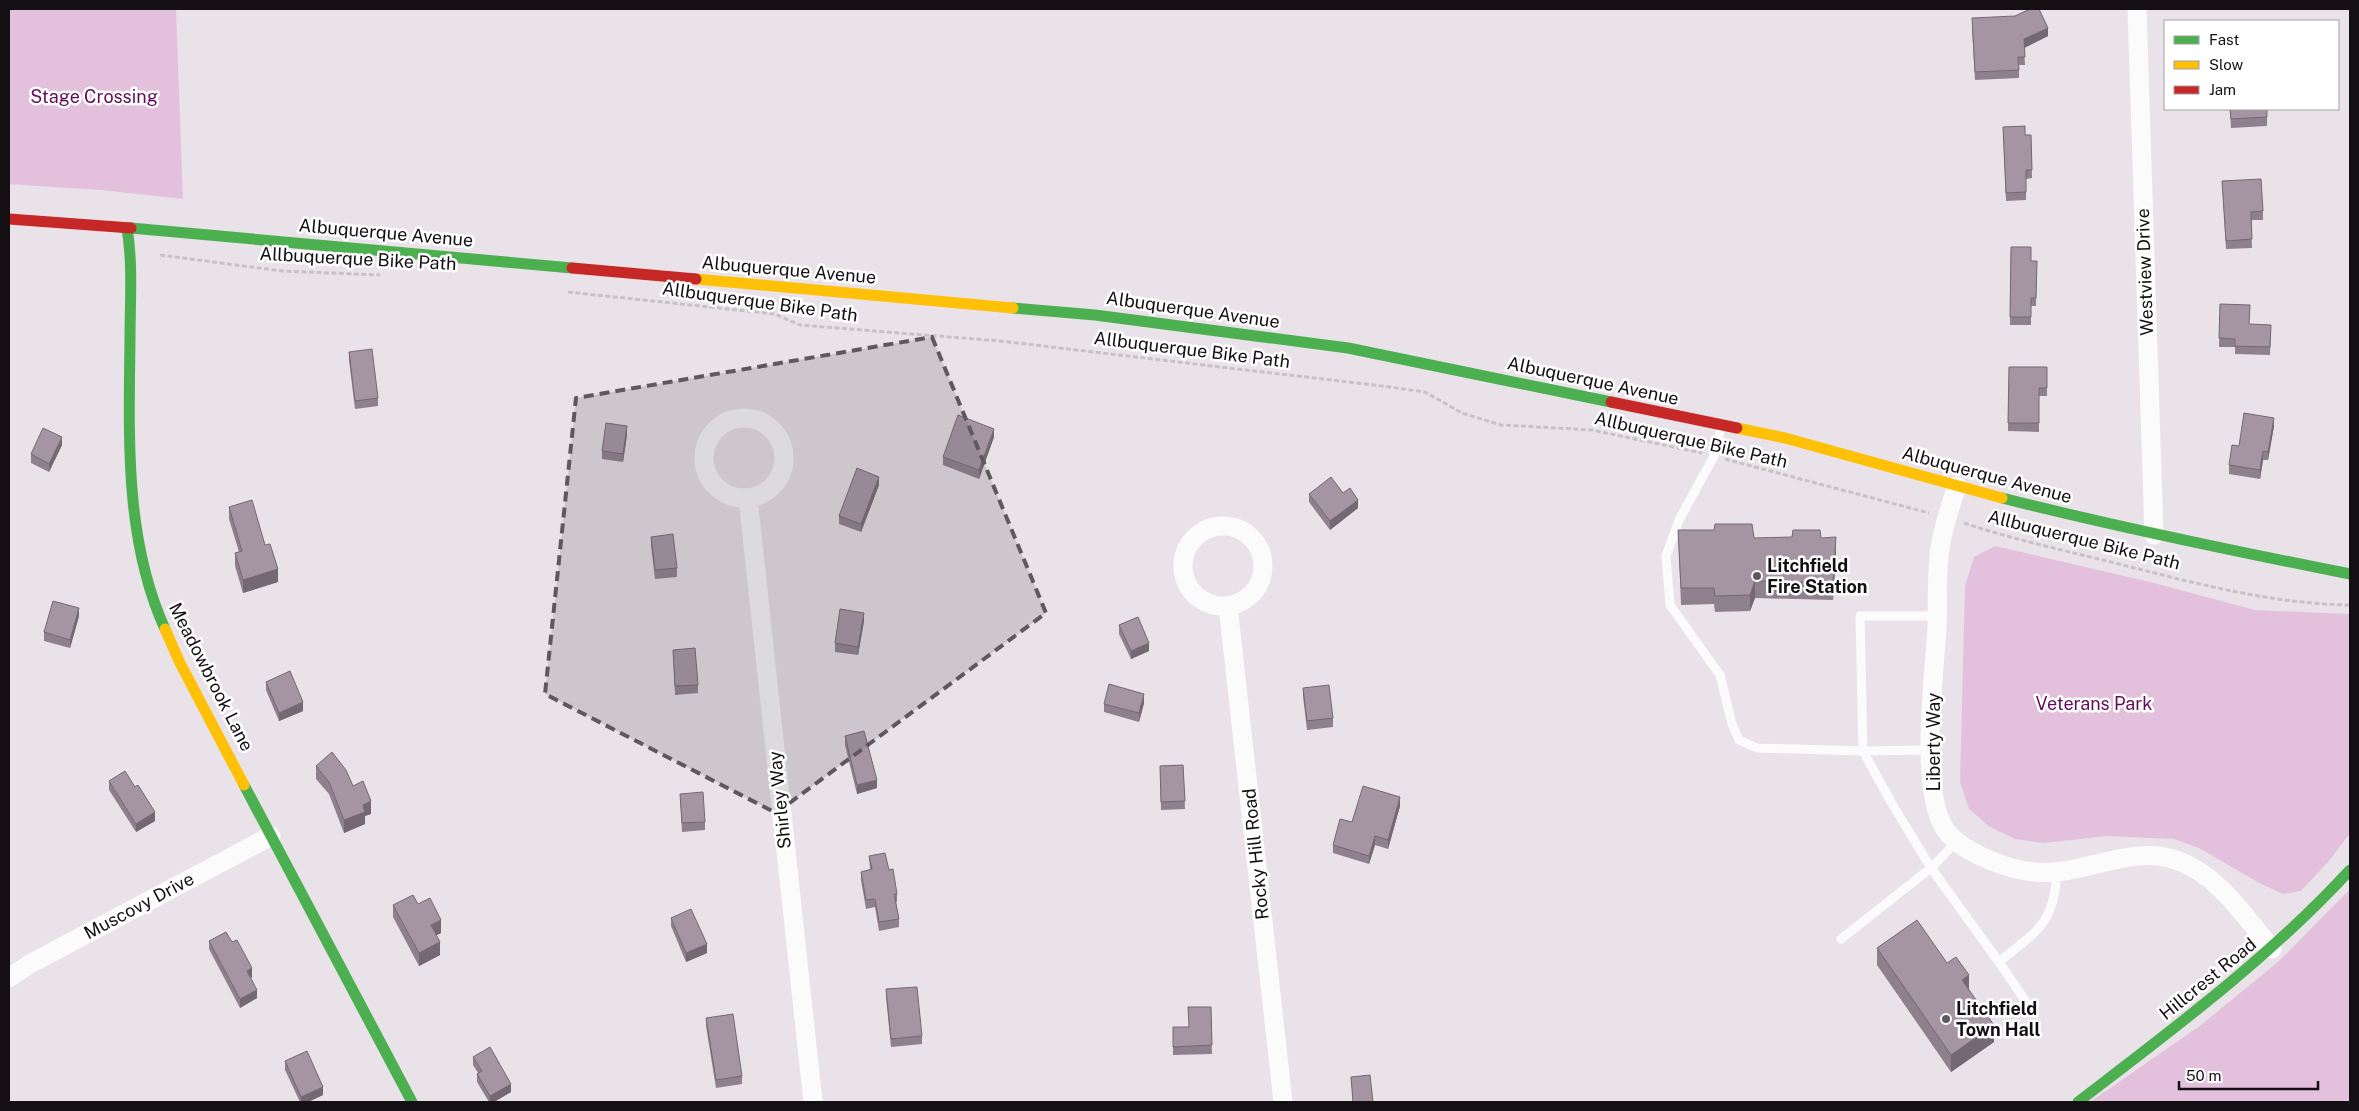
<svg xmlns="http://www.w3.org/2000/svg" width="2359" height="1111" font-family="'Public Sans',sans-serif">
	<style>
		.green { fill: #e3c1dd }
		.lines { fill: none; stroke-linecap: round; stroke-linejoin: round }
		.path { stroke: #c6c3c5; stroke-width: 3; stroke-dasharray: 5 2.5; stroke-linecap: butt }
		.lane { stroke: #fcfbfc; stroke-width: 9 }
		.street { stroke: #fcfbfc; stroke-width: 19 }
		.fast { stroke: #4caf50; stroke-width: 11 }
		.slow { stroke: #ffc107; stroke-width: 11 }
		.jam { stroke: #c62828; stroke-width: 11 }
		.wall { fill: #8e808c }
		.shaded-wall { fill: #746872 }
		.building { fill: #a595a3; stroke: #746872 }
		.marked { fill: #5f595e; fill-opacity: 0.2; stroke: #5f595e; stroke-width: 4; stroke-dasharray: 10 6; stroke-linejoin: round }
		.poi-dot { fill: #5f595e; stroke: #fff; stroke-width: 2 }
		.labels { text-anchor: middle; stroke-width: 5; stroke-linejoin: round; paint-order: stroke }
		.park-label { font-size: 18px; fill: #620c5a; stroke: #fff }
		.street-label { font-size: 18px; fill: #140f13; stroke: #fff }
		.poi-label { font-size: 18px; font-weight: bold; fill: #140f13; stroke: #fff; text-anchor: start }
	</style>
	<rect width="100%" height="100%" fill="#eae2e9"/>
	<!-- green -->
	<g class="green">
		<path d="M 9,9 L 176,9 L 183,199 L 100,190 L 9,184 Z"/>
		<path d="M 1995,546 L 2154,583 L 2255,610 L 2350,614 L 2350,833 L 2329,861 L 2301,891 L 2283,894 L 2261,884 L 2199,848 L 2174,839 L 2107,836 L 2043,843 L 2015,839 L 1990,827 L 1969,809 L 1960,782 L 1965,586 L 1974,557 Z"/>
		<path d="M 2350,889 L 2350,1102 L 2090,1102 L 2201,1025 L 2279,961 Z"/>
	</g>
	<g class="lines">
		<!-- path -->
		<g class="path">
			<path d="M 160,255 L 282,271 L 380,275"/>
			<path d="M 568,292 L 775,314 L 800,325 L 1000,341 L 1382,386 L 1425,392 L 1462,413 L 1501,425 L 1592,430 L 1702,453"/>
			<path d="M 1725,459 L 1929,513"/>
			<path d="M 1964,523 C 2015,540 2067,551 2119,564 C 2194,583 2272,604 2350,605"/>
		</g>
		<!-- lane -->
		<g class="lane">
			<path d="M 1721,428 L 1714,456 L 1679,520 L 1666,556 L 1670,605 L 1720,675 L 1732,724 L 1739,740 L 1757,748 L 1863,751 L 1930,750"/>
			<path d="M 1957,841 L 1931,868 L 1999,962 C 2038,930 2054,924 2057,872"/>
			<path d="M 1841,939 L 1931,868 L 1891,802 L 1863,751 L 1860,616 L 1937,616"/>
			<path d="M 1999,962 L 2033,1012"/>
		</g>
		<!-- street -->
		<g class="street">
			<path d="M 2137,9 L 2154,535"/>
			<circle cx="744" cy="458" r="40"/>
			<path d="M 1957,486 C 1950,507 1943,527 1940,548 C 1936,574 1938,602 1937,628 C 1934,677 1919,789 1945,829 C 1960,852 2008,870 2035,872 C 2082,877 2129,844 2176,860 C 2218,874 2245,917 2272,949"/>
			<path d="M 748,498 L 813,1102"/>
			<circle cx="1223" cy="566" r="40"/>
			<path d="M 1228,606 L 1283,1102"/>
			<path d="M 9,978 L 28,965 L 271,836"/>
		</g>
		<!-- fast -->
		<g class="fast">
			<path d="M 127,228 C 133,265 130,301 130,338 C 129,435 124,539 165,629"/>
			<path d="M 131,228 L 572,268"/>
			<path d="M 1013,308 L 1095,315 L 1348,348 L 1611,402"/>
			<path d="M 2002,498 C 2117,527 2233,551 2350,574"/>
			<path d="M 244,785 L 412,1102"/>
			<path d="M 2078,1102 C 2173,1029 2268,959 2350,870"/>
		</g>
		<!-- slow -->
		<g class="slow">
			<path d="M 696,279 L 1013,308"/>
			<path d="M 1737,428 L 1785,438 L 2002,498"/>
			<path d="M 165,629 L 180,663 L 244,785"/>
		</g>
		<!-- jam -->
		<g class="jam">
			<path d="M 9,219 L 131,228"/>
			<path d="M 572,268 L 696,279"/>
			<path d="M 1611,402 L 1737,428"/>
		</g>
	</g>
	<!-- wall -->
	<g class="wall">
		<path d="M 1972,27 L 2048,36 L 2024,48 L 2025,65 L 2019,65 L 2019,78 L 1975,80 Z"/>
		<path d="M 2230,109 L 2267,109 L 2267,126 L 2231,128 Z"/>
		<path d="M 2003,127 L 2025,135 L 2031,135 L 2032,178 L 2026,179 L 2026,200 L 2006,201 Z"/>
		<path d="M 2222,181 L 2263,211 L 2263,220 L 2251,220 L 2252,248 L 2226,249 Z"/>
		<path d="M 2011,247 L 2031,261 L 2037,261 L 2036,306 L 2031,306 L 2031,325 L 2010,325 Z"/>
		<path d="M 2220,304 L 2249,324 L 2271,325 L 2270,355 L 2235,354 L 2235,347 L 2219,347 Z"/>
		<path d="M 349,352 L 378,398 L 378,406 L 355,409 L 349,360 Z"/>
		<path d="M 2009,367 L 2047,367 L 2047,396 L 2039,396 L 2039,432 L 2008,431 Z"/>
		<path d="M 2274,426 L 2268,460 L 2263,460 L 2260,479 L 2229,474 L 2229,465 L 2239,446 Z"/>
		<path d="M 627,435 L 623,462 L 602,459 L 602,451 Z"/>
		<path d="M 994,437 L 979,479 L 943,465 L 943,457 Z"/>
		<path d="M 62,445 L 49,472 L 31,463 L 31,454 Z"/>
		<path d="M 879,485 L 861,532 L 839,524 L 839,516 Z"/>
		<path d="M 1343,493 L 1358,508 L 1330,530 L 1309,502 L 1309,494 Z"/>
		<path d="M 229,507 L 265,545 L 278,582 L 243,593 L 235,566 L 235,553 L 239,552 L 229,519 Z"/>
		<path d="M 1678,530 L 1714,530 L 1754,538 L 1821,538 L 1836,553 L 1833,600 L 1755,598 L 1750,611 L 1715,612 L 1714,604 L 1681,605 Z"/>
		<path d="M 651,537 L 677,568 L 677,577 L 655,579 L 651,545 Z"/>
		<path d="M 79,616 L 70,648 L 44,641 L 44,632 Z"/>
		<path d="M 864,621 L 858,655 L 835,652 L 835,643 Z"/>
		<path d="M 1119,625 L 1149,651 L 1131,659 L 1119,634 Z"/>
		<path d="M 673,650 L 698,685 L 698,693 L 675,695 Z"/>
		<path d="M 266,682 L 303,711 L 279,721 L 266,690 Z"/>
		<path d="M 1303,688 L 1333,718 L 1333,727 L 1307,730 L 1303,696 Z"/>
		<path d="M 1144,703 L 1139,722 L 1104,712 L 1104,704 Z"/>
		<path d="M 845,736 L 877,788 L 857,794 L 845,745 Z"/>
		<path d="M 1183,765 L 1185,809 L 1161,810 L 1160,766 Z"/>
		<path d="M 316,766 L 353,786 L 371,814 L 365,816 L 365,824 L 344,833 L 329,794 L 316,779 Z"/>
		<path d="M 109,781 L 155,821 L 136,832 L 109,790 Z"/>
		<path d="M 680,794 L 705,822 L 705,830 L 682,832 Z"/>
		<path d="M 1400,806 L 1388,849 L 1375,845 L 1369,864 L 1333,853 L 1333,845 L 1352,822 Z"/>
		<path d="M 869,856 L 889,870 L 897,894 L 897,902 L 896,902 L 899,919 L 899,927 L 879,931 L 875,907 L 866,909 L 861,880 L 861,872 L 870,870 Z"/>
		<path d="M 418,904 L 441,933 L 436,935 L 440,955 L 419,966 L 393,917 L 393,905 Z"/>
		<path d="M 671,918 L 707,953 L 686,962 L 671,926 Z"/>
		<path d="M 209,941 L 232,942 L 252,977 L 251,978 L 257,998 L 240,1008 L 209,949 Z"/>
		<path d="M 1877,948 L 1947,963 L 1969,989 L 1994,1042 L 1951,1072 L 1877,965 Z"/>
		<path d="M 886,989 L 922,1036 L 922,1044 L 891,1047 L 886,997 Z"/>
		<path d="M 1211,1007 L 1212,1054 L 1173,1055 L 1173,1027 L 1188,1027 Z"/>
		<path d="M 706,1018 L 742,1076 L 742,1084 L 716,1088 L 706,1026 Z"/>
		<path d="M 473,1057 L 511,1092 L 494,1102 L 489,1102 L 477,1082 L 477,1074 L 478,1073 L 473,1065 Z"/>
		<path d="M 285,1061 L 323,1095 L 308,1102 L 300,1102 L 285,1070 Z"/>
		<path d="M 1351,1077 L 1373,1102 L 1353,1102 Z"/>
	</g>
	<!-- shaded-wall -->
	<g class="shaded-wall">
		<path d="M 2048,28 L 2048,36 L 2024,48 L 2024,39 Z"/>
		<path d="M 2274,418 L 2274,426 L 2268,460 L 2268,452 Z"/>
		<path d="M 627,426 L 627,435 L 623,462 L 623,454 Z"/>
		<path d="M 994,429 L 994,437 L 979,479 L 979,470 Z"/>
		<path d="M 62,437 L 62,445 L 49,472 L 49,464 Z"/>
		<path d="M 2263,451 L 2263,460 L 2260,479 L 2260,470 Z"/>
		<path d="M 879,477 L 879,485 L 861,532 L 861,524 Z"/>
		<path d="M 1358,500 L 1358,508 L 1330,530 L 1330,521 Z"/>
		<path d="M 1836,537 L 1836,553 L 1833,600 L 1833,583 Z"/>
		<path d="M 278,569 L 278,582 L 243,593 L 243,580 Z"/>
		<path d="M 1755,581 L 1755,598 L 1750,611 L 1750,595 Z"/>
		<path d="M 79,608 L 79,616 L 70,648 L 70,640 Z"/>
		<path d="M 864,613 L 864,621 L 858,655 L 858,647 Z"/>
		<path d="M 1149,643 L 1149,651 L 1131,659 L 1131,651 Z"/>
		<path d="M 1144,694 L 1144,703 L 1139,722 L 1139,713 Z"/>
		<path d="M 303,702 L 303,711 L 279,721 L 279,713 Z"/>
		<path d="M 877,780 L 877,788 L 857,794 L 857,785 Z"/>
		<path d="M 1400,797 L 1400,806 L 1388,849 L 1388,840 Z"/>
		<path d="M 371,801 L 371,814 L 365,816 L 365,824 L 344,833 L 344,820 L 363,805 Z"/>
		<path d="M 155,812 L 155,821 L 136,832 L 136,824 Z"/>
		<path d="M 1375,836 L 1375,845 L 1369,864 L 1369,856 Z"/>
		<path d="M 441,920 L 441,933 L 431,938 L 431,925 Z"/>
		<path d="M 440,942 L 440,955 L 419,966 L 419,953 Z"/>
		<path d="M 707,944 L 707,953 L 686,962 L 686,953 Z"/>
		<path d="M 252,968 L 252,977 L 247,980 L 247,971 Z"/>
		<path d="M 1969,975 L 1969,992 L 1962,980 Z"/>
		<path d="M 257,990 L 257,998 L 240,1008 L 240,999 Z"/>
		<path d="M 1994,1025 L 1994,1042 L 1951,1072 L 1951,1055 Z"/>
		<path d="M 511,1084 L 511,1092 L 494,1102 L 490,1102 L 490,1096 Z"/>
		<path d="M 323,1087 L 323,1095 L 308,1102 L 301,1102 L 301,1097 Z"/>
	</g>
	<!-- building -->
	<g class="building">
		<path d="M 2030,9 L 2039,9 L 2048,28 L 2024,39 L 2025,57 L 2018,57 L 2019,70 L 1975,72 L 1972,18 L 2015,16 Z"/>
		<path d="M 2230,109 L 2267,109 L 2267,117 L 2231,119 Z"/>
		<path d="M 2025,126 L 2025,135 L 2031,135 L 2032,170 L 2026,170 L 2026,192 L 2006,193 L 2003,127 Z"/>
		<path d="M 2261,179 L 2263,211 L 2251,212 L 2252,239 L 2226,241 L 2222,181 Z"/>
		<path d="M 2011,247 L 2031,247 L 2031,261 L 2037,261 L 2036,298 L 2031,298 L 2031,317 L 2010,317 Z"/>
		<path d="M 2220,304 L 2250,305 L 2249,324 L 2271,325 L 2270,347 L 2235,346 L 2235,339 L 2219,338 Z"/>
		<path d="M 372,349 L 378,398 L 355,401 L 349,352 Z"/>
		<path d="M 2009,367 L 2047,367 L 2047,388 L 2039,388 L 2039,423 L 2008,423 Z"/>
		<path d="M 2244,413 L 2274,418 L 2268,452 L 2263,451 L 2260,470 L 2229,465 L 2232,445 L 2239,446 Z"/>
		<path d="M 958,415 L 994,429 L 979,470 L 943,457 Z"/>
		<path d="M 606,423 L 627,426 L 623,454 L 602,451 Z"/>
		<path d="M 43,428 L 62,437 L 49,464 L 31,454 Z"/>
		<path d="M 857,468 L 879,477 L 861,524 L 839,516 Z"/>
		<path d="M 1331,477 L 1343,493 L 1350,488 L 1358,500 L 1330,521 L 1309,494 Z"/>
		<path d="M 252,500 L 265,545 L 270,544 L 278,569 L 243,580 L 235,553 L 242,551 L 229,507 Z"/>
		<path d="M 1715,524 L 1752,524 L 1754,538 L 1792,537 L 1793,530 L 1820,530 L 1821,538 L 1836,537 L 1833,583 L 1755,581 L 1750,595 L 1715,596 L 1714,588 L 1681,588 L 1678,530 L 1714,530 Z"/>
		<path d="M 673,534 L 677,568 L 655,570 L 651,537 Z"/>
		<path d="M 53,601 L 79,608 L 70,640 L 44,632 Z"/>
		<path d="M 840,609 L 864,613 L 858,647 L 835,643 Z"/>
		<path d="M 1138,617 L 1149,643 L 1131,651 L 1119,625 Z"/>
		<path d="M 695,648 L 698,685 L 675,686 L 673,650 Z"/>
		<path d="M 290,671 L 303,702 L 279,713 L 266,682 Z"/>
		<path d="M 1109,684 L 1144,694 L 1139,713 L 1104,704 Z"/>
		<path d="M 1329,685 L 1333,718 L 1307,721 L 1303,688 Z"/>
		<path d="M 864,731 L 877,780 L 857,785 L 845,736 Z"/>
		<path d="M 332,752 L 346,770 L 353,786 L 363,781 L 371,801 L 363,805 L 365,812 L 344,820 L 329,782 L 316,766 Z"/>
		<path d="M 1183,765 L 1185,801 L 1161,802 L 1160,766 Z"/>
		<path d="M 125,771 L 135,787 L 138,785 L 155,812 L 136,824 L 109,781 Z"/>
		<path d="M 1363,786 L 1400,797 L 1388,840 L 1375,836 L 1369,856 L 1333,845 L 1340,819 L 1352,822 Z"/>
		<path d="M 703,792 L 705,822 L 682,823 L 680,794 Z"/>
		<path d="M 885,853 L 889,870 L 893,869 L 897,894 L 894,894 L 899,919 L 879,922 L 875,899 L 866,900 L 861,872 L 872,869 L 869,856 Z"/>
		<path d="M 413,895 L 418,904 L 430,898 L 441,920 L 431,925 L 440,942 L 419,953 L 393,905 Z"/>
		<path d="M 691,909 L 707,944 L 686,953 L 671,918 Z"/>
		<path d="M 1917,920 L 1947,963 L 1956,957 L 1969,975 L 1962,980 L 1994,1025 L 1951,1055 L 1877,948 Z"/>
		<path d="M 226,932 L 232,942 L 237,940 L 252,968 L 247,971 L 257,990 L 240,999 L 209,941 Z"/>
		<path d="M 917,987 L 922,1036 L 891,1039 L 886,989 Z"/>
		<path d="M 1188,1007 L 1211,1007 L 1212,1045 L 1173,1047 L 1173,1027 L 1189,1027 Z"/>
		<path d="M 733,1014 L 742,1076 L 716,1080 L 706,1018 Z"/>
		<path d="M 490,1047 L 511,1084 L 490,1096 L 477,1074 L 482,1071 L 473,1057 Z"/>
		<path d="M 307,1051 L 323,1087 L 301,1097 L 285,1061 Z"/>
		<path d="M 1370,1075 L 1373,1102 L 1353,1102 L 1351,1077 Z"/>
	</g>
	<!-- marked area -->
	<path class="marked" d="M 932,337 L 1046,613 L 776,813 L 545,694 L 576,398 Z"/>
	<!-- markers -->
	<g class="poi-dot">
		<circle cx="1757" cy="576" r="5"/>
		<circle cx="1946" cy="1019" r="5"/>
	</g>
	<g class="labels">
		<!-- park labels -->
		<g class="park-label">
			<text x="94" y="103">Stage Crossing</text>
			<text x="2094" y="710">Veterans Park</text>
		</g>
		<!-- street labels -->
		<g class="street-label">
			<text transform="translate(386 233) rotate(5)" y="6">Albuquerque Avenue</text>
			<text transform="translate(358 259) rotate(3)" y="6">Allbuquerque Bike Path</text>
			<text transform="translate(789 270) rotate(5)" y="6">Albuquerque Avenue</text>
			<text transform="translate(2145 272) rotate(-92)" y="6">Westview Drive</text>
			<text transform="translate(760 302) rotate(8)" y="6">Allbuquerque Bike Path</text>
			<text transform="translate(1193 310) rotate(8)" y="6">Albuquerque Avenue</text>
			<text transform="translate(1192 350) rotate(7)" y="6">Allbuquerque Bike Path</text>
			<text transform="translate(1593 381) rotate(12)" y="6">Albuquerque Avenue</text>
			<text transform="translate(1691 440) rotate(13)" y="6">Allbuquerque Bike Path</text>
			<text transform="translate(1987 475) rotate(15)" y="6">Albuquerque Avenue</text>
			<text transform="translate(2084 540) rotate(14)" y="6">Allbuquerque Bike Path</text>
			<text transform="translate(211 677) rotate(63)" y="6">Meadowbrook Lane</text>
			<text transform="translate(1934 742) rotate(-90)" y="6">Liberty Way</text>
			<text transform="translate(780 800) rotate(-96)" y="6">Shirley Way</text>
			<text transform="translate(1256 854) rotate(-96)" y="6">Rocky Hill Road</text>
			<text transform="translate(139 906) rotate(-28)" y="6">Muscovy Drive</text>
			<text transform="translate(2208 979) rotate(-39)" y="6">Hillcrest Road</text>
		</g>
		<!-- poi labels -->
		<g class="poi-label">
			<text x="1767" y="572">Litchfield<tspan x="1767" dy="21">Fire Station</tspan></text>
			<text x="1956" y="1015">Litchfield<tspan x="1956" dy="21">Town Hall</tspan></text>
		</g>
	</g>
	<!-- border -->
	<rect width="2359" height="1111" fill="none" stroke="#140f13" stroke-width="20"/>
	<!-- legend -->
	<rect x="2164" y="20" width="175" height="90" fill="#ffffff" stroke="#a19fa1"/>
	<rect x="2174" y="36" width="25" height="8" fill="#4caf50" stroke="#a19fa1"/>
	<text x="2209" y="45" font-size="15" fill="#140f13">Fast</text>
	<rect x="2174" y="61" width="25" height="8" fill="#ffc107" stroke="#a19fa1"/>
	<text x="2209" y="70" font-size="15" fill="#140f13">Slow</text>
	<rect x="2174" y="86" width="25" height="8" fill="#c62828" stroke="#a19fa1"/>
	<text x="2209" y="95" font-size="15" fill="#140f13">Jam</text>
	<!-- scale -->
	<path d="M2179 1081v8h139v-8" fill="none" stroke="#140f13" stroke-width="2.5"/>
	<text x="2186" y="1081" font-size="15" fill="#140f13" stroke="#ffffff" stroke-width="4" paint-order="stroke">50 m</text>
</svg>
